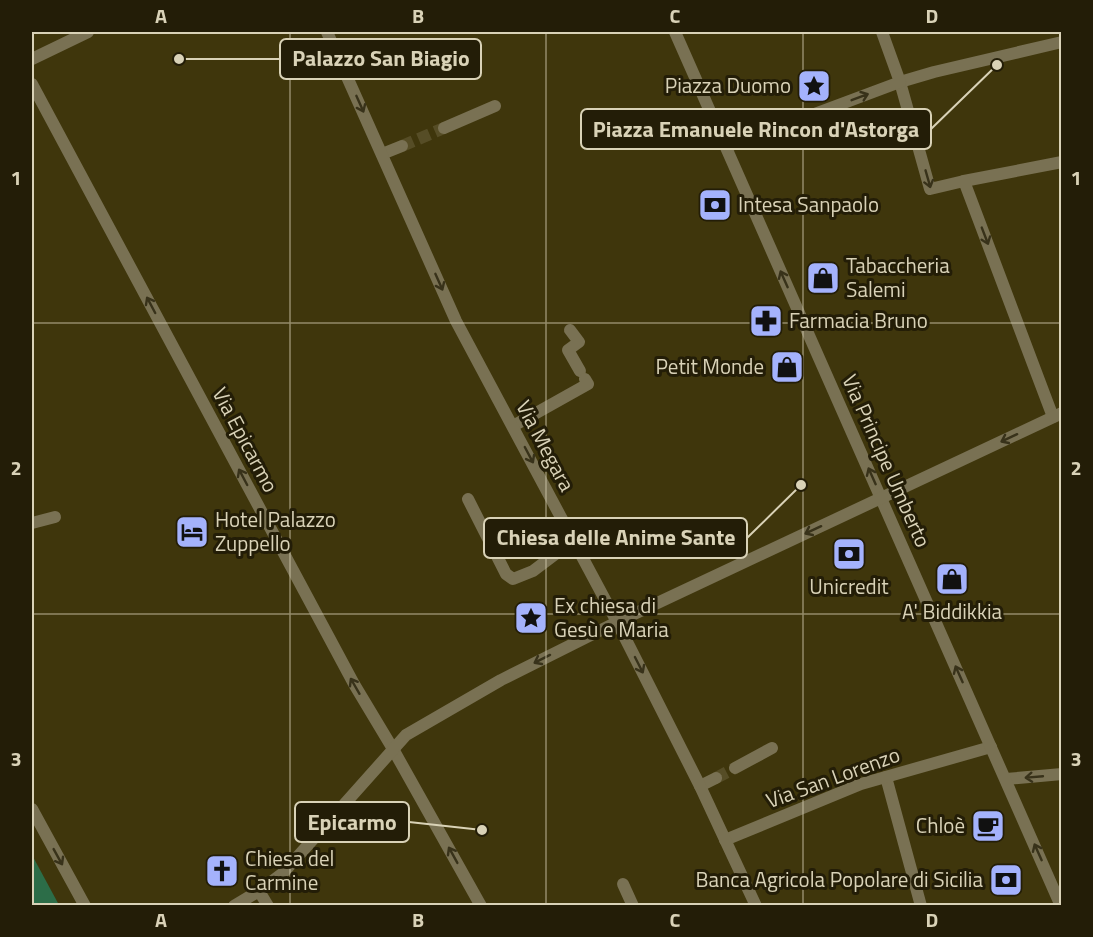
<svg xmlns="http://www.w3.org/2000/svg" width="1093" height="937" font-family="'Titillium Web',sans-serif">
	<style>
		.green { fill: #2c6d48 }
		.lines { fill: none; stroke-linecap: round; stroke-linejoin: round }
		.pedestrian-tunnel { stroke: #564d26; stroke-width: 12; stroke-dasharray: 12 6; stroke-linecap: butt }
		.pedestrian { stroke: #797153; stroke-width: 12 }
		.minor { stroke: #797153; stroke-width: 12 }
		.tertiary { stroke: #797153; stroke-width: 12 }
		.oneway { stroke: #38321a }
		.grid { fill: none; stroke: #d9d2b7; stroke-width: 1.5; stroke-opacity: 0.55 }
		.labels { text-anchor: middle; stroke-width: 6; stroke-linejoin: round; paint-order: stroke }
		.poi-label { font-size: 21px; fill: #d9d2b7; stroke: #231d07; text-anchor: start }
		.street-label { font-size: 21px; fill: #d9d2b7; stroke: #231d07 }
		.leader { fill: none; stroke: #d9d2b7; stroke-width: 2 }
		.callout-dot { fill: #d9d2b7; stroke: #231d07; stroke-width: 2 }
		.callout { fill: #231d07; stroke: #d9d2b7; stroke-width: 2 }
		.callout-label { font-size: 22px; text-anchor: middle; font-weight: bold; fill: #d9d2b7 }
		.neatline { fill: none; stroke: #d9d2b7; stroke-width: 2 }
		.grid-label { font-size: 20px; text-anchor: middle; font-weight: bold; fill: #d9d2b7 }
	</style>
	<rect width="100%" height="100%" fill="#3f360c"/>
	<!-- green -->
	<path class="green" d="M 32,855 L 59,905 L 32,905 Z"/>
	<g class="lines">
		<!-- pedestrian-tunnel -->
		<g class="pedestrian-tunnel">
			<path d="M 402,146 L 444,128"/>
			<path d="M 716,778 L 735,768"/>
		</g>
		<!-- pedestrian -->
		<g class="pedestrian">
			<path d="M 900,82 L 934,72 L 1062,42"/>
			<path d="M 444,128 L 495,106"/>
			<path d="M 382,154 L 402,146"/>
			<path d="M 964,181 L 1062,162"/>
			<path d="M 570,330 L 579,342 L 568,350 L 580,371"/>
			<path d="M 513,426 L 588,384 L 585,379"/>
			<path d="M 468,499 L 506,574 L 513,579 L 533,571 L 574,540"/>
			<path d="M 735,768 L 772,748"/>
			<path d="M 886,777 L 921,906"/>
			<path d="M 700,786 L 716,778"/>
			<path d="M 725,840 L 861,784 L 991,747"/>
		</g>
		<!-- minor -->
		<g class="minor">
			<path d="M 900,82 L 930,189 L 964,181 L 1053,417"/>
			<path d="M 726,147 L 900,82 L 882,32"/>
			<path d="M 32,523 L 55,517"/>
			<path d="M 1006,779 L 1062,774"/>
			<path d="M 623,884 L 633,906"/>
			<path d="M 259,891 L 268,906"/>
		</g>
		<!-- tertiary -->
		<g class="tertiary">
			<path d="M 327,32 L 456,321 L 617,622 L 700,786 L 756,906"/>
			<path d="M 675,32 L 1061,906"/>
			<path d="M 32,59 L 88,32"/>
			<path d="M 32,84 L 354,684 L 393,749 L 481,906"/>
			<path d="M 32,809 L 85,906"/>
			<path d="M 234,906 L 259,891 L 283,873 L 406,735 L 501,680 L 617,622 L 1062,413"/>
		</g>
	</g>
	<!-- one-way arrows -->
	<defs><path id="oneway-shaft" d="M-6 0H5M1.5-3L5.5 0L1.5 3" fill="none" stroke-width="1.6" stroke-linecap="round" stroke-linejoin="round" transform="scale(1.5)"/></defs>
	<g class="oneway">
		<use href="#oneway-shaft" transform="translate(860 97) rotate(-21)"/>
		<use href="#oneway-shaft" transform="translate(360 104) rotate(66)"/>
		<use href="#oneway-shaft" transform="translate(928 179) rotate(74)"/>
		<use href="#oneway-shaft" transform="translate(985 236) rotate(69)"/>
		<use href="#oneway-shaft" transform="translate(784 279) rotate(-114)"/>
		<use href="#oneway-shaft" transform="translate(439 282) rotate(66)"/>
		<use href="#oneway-shaft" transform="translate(151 305) rotate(-118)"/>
		<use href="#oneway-shaft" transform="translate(1009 438) rotate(155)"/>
		<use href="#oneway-shaft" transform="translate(529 455) rotate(62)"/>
		<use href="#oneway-shaft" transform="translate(872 476) rotate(-114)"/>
		<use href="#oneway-shaft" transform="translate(243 477) rotate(-118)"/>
		<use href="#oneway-shaft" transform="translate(813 530) rotate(155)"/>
		<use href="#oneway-shaft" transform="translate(542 659) rotate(153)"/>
		<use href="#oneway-shaft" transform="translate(639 665) rotate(63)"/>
		<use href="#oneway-shaft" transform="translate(959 674) rotate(-114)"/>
		<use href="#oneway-shaft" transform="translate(355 686) rotate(-120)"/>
		<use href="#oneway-shaft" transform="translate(1034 777) rotate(175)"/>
		<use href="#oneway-shaft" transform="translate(1038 852) rotate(-114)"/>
		<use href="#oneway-shaft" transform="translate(453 855) rotate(-119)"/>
		<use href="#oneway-shaft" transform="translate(58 857) rotate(61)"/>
	</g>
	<!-- grid -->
	<path class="grid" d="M 290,32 L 290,906M 546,32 L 546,906M 803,32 L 803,906M 32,323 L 1062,323M 32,614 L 1062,614"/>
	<!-- icons -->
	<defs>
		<g id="sight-square" transform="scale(1.725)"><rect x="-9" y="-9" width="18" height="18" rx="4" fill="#a4b2fc" stroke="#231d07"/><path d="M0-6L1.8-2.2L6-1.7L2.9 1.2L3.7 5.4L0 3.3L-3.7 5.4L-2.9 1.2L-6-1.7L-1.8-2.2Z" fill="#111"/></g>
		<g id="bank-square" transform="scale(1.725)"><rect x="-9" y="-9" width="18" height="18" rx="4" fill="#a4b2fc" stroke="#231d07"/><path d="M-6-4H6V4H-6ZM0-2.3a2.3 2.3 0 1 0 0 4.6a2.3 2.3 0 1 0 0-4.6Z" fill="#111"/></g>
		<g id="shop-square" transform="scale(1.725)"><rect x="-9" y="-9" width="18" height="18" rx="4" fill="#a4b2fc" stroke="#231d07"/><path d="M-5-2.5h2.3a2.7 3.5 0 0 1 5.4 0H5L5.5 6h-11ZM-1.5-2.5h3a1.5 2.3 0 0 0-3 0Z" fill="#111"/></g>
		<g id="pharmacy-square" transform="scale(1.725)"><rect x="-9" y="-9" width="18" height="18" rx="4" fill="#a4b2fc" stroke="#231d07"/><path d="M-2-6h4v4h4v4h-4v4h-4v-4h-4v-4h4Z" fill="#111"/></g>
		<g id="hotel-square" transform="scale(1.725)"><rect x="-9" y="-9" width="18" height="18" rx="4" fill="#a4b2fc" stroke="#231d07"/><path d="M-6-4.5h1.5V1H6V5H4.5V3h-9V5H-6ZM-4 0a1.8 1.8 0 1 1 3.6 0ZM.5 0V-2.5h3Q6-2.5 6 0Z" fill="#111"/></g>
		<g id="cafe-square" transform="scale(1.725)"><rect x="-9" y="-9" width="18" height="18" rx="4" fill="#a4b2fc" stroke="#231d07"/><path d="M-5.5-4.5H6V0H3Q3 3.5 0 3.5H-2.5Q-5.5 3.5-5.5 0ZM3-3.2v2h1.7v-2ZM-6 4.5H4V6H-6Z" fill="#111"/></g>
		<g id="church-square" transform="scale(1.725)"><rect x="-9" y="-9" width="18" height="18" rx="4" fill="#a4b2fc" stroke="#231d07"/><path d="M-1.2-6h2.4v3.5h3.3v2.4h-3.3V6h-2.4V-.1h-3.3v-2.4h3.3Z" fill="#111"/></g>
	</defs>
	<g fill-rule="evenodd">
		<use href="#sight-square" x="814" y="86"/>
		<use href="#bank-square" x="715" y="205"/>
		<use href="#shop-square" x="823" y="278"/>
		<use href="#pharmacy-square" x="766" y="321"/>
		<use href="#shop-square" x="787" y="367"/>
		<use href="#hotel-square" x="192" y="532"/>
		<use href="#bank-square" x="849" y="554"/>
		<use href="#shop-square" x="952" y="579"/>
		<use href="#sight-square" x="531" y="618"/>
		<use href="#cafe-square" x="988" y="826"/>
		<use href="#church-square" x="222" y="871"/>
		<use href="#bank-square" x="1006" y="880"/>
	</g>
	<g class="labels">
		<!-- poi labels -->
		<g class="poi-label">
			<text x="791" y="93" text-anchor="end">Piazza Duomo</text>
			<text x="738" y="212">Intesa Sanpaolo</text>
			<text x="846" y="273">Tabaccheria<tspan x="846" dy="24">Salemi</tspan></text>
			<text x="789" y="328">Farmacia Bruno</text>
			<text x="764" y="374" text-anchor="end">Petit Monde</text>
			<text x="215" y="527">Hotel Palazzo<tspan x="215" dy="24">Zuppello</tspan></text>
			<text x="849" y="594" text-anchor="middle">Unicredit</text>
			<text x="554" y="613">Ex chiesa di<tspan x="554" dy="24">Gesù e Maria</tspan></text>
			<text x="952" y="619" text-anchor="middle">A' Biddikkia</text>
			<text x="965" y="833" text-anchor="end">Chloè</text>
			<text x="245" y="866">Chiesa del<tspan x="245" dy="24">Carmine</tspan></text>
			<text x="983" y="887" text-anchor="end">Banca Agricola Popolare di Sicilia</text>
		</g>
		<!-- street labels -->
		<g class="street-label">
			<text transform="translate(245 440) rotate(62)" y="7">Via Epicarmo</text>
			<text transform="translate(545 446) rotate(62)" y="7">Via Megara</text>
			<text transform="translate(886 461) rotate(66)" y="7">Via Principe Umberto</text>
			<text transform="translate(833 778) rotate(-20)" y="7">Via San Lorenzo</text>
		</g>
	</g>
	<!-- callouts -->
	<path class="leader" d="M179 59L280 59M997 65L931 129M801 485L747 538M482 830L409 822"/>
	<g class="callout-dot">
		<circle cx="179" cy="59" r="6"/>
		<circle cx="997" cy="65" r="6"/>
		<circle cx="801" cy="485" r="6"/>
		<circle cx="482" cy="830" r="6"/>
	</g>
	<g class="callout">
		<rect x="280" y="39" width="201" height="40" rx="6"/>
		<rect x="581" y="109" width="350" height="40" rx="6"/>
		<rect x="484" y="518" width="263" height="40" rx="6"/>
		<rect x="295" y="802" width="114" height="40" rx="6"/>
	</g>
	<g class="callout-label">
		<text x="381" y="66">Palazzo San Biagio</text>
		<text x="756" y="137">Piazza Emanuele Rincon d'Astorga</text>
		<text x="616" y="545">Chiesa delle Anime Sante</text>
		<text x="352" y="830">Epicarmo</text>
	</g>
	<!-- border -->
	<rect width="1093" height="937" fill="none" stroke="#231d07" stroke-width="66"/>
	<rect x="33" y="33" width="1027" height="871" class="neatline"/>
	<g class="grid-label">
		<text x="161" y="23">A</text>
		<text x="418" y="23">B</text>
		<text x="675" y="23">C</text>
		<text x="932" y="23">D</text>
		<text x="16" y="185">1</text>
		<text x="1076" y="185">1</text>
		<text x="16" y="475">2</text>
		<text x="1076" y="475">2</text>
		<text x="16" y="766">3</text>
		<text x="1076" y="766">3</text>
		<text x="161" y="927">A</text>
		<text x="418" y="927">B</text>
		<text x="675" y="927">C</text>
		<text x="932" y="927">D</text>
	</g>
</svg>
